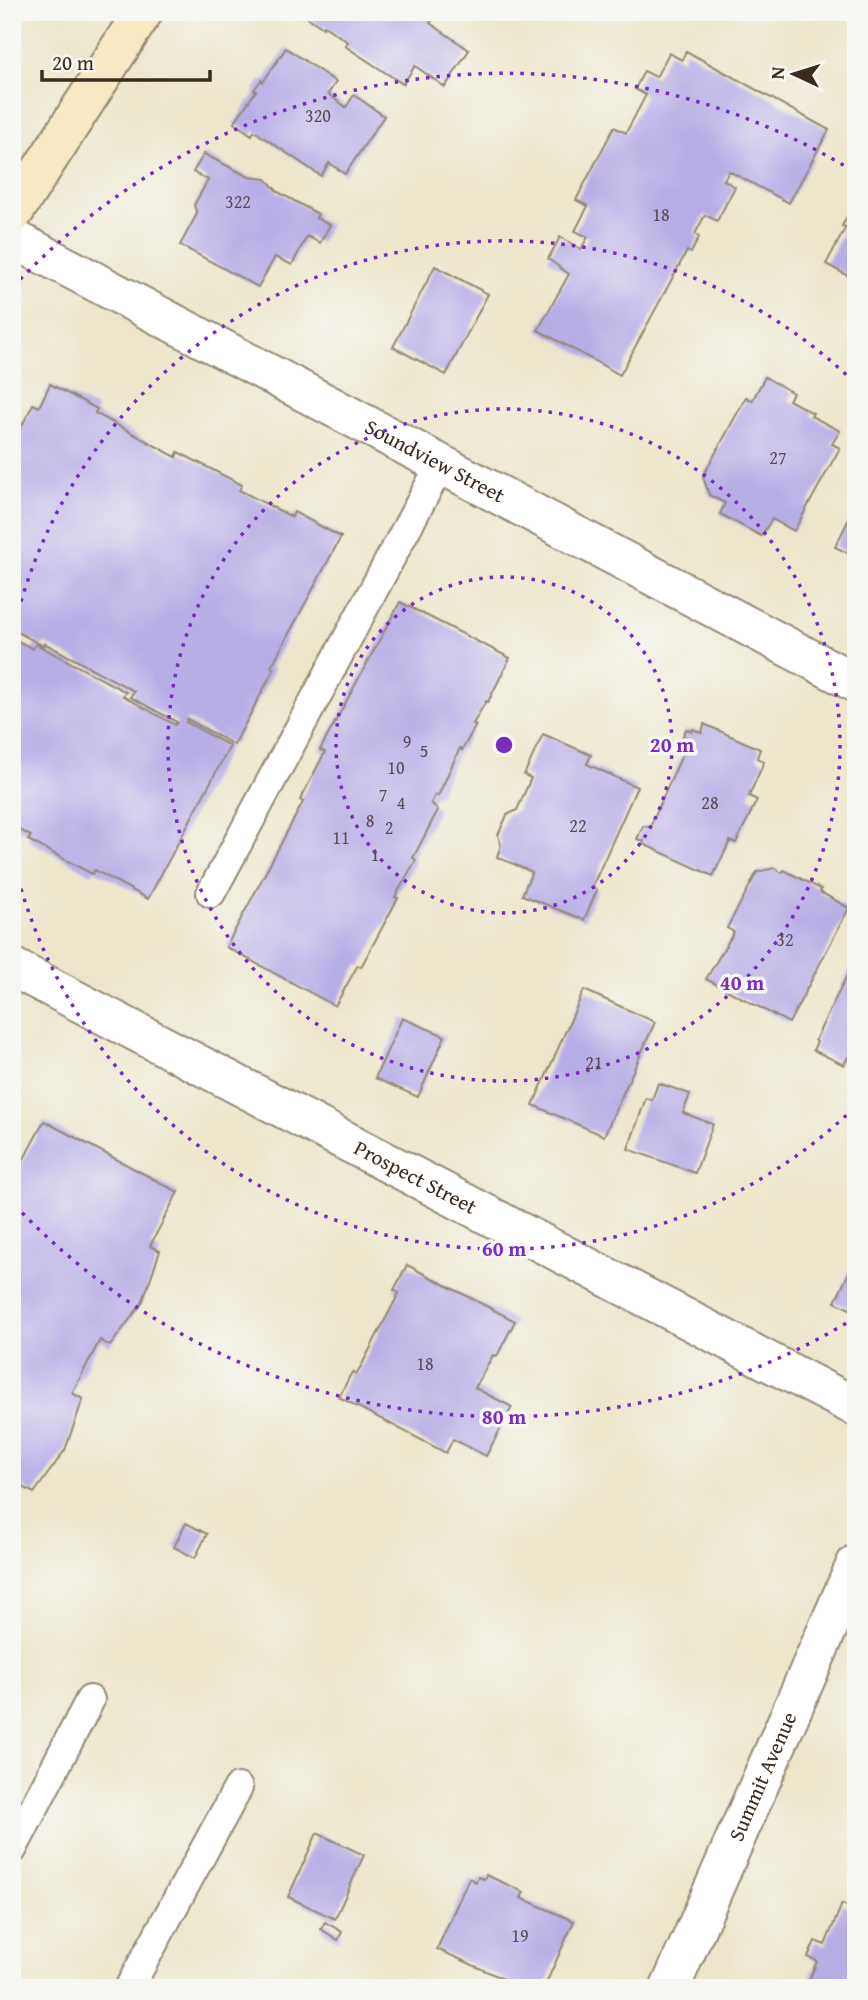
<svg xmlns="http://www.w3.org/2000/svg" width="868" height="2000" font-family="'Gentium Book Plus',serif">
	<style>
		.building { fill: #b8aee6 }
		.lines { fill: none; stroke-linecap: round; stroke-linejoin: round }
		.lane-casing { stroke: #948875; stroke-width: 32 }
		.street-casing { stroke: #948875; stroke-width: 42 }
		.secondary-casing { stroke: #948875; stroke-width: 42 }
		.lane { stroke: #fff; stroke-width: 28 }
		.street { stroke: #fff; stroke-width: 38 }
		.secondary { stroke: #f7e9c3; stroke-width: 38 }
		.ring { fill: none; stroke: #7b2cbf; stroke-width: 3.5; stroke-dasharray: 3.5 7 }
		.labels { text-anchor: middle; stroke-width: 7; stroke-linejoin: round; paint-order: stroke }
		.number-label { font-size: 18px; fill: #5a4b50 }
		.street-label { font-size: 21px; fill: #3b2a1e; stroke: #f6f6f2 }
		.centre { fill: #7b2cbf; stroke: #f6f6f2; stroke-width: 3.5 }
		.ring-label { font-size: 21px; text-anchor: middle; font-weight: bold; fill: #7b2cbf; stroke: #f6f6f2; stroke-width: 7; stroke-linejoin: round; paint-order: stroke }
	</style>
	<rect width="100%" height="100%" fill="#f6f6f2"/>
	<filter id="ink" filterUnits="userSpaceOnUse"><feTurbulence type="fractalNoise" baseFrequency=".0143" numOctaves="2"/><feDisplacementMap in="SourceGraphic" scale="14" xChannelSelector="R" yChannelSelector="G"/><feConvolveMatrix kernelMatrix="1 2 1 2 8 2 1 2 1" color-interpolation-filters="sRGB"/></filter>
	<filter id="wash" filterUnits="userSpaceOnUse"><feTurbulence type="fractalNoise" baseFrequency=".00686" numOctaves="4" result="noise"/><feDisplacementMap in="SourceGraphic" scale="28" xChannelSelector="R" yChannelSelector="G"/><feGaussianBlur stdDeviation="1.57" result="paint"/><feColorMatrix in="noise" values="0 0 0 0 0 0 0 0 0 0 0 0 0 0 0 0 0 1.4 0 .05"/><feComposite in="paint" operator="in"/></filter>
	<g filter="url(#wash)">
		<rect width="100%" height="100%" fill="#ede6cc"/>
		<g id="blocks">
			<!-- building -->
			<g class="building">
				<path d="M 310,12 L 438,12 L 430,23 L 469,50 L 445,87 L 415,66 L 403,84 L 345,46 L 348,42 L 324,26 L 323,28 L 307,17 Z"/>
				<path d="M 286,48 L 336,82 L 328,94 L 346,107 L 354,95 L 384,116 L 345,174 L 329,163 L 321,176 L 254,131 L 252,135 L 234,123 L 256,91 L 254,90 L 261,80 L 263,82 Z"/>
				<path d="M 686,51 L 829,130 L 789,203 L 729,171 L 724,180 L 735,187 L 717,221 L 705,215 L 695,234 L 699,237 L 691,253 L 687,251 L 620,375 L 538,330 L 569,274 L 548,259 L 560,237 L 581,249 L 588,237 L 575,231 L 588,206 L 576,200 L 614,127 L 626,133 L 646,95 L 635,89 L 644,71 L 656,77 L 669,53 L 682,60 Z"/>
				<path d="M 204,154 L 249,177 L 266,179 L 278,192 L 318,214 L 316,218 L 330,225 L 320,243 L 307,236 L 292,265 L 275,257 L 258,287 L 180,245 L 197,214 L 194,205 L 208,180 L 193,172 Z"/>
				<path d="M 856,200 L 856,280 L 826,264 L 846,227 L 842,226 Z"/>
				<path d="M 435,266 L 488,294 L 446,375 L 393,347 Z"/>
				<path d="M 765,377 L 793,393 L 789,400 L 813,413 L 811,416 L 840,431 L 832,444 L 840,448 L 794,531 L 772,519 L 761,536 L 720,514 L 725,503 L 709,495 L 703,476 L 746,397 L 752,401 Z"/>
				<path d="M 50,384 L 97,409 L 95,413 L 176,457 L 178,452 L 242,485 L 239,490 L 292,517 L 294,512 L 341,537 L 271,667 L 274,669 L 234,745 L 187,719 L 186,722 L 230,746 L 148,899 L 95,870 L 92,874 L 28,840 L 31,836 L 12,826 L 12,638 L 33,649 L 36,644 L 126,692 L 123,696 L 175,725 L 177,722 L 130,697 L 134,691 L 44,643 L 43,646 L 12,629 L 12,445 L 33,404 L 39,407 Z"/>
				<path d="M 856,505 L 856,557 L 835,547 Z"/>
				<path d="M 400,602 L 510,658 L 488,702 L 486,701 L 473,724 L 476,725 L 462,750 L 460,748 L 438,796 L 435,795 L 431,803 L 438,810 L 413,858 L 416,860 L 395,897 L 398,898 L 361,967 L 358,965 L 335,1006 L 226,947 L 303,802 L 300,800 L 325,752 L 320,750 Z"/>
				<path d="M 704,724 L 760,749 L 757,758 L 764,762 L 749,796 L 757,800 L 736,843 L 730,841 L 713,876 L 643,844 L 644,841 L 637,839 L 643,826 L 650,827 L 686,746 L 680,743 L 686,729 L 692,732 L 693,729 L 702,733 Z"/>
				<path d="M 543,734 L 591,755 L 587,764 L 637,787 L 592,887 L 597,890 L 584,920 L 522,895 L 532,872 L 497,857 L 501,845 L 498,835 L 507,815 L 517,810 L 531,778 L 524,775 Z"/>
				<path d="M 774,868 L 782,873 L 784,870 L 821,889 L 820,892 L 849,908 L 789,1023 L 706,979 L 734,932 L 727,928 L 757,872 Z"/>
				<path d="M 856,957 L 856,1055 L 854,1060 L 848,1057 L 844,1065 L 813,1050 L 817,1042 L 815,1040 Z"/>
				<path d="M 584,990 L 655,1022 L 604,1136 L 533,1105 Z"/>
				<path d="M 402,1018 L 445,1036 L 418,1097 L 375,1078 Z"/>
				<path d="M 658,1083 L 690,1094 L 683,1113 L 713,1124 L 695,1173 L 628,1149 L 646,1098 L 652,1100 Z"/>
				<path d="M 44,1121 L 178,1192 L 150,1246 L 160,1251 L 142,1303 L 110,1346 L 100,1340 L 72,1393 L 83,1399 L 65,1450 L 34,1493 L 23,1487 L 12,1508 L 12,1181 Z"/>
				<path d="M 856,1258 L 856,1312 L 835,1302 Z"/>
				<path d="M 407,1265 L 515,1321 L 497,1356 L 493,1355 L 475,1388 L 512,1407 L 486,1456 L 453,1439 L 446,1453 L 339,1397 L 352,1372 L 357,1374 L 399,1293 L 394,1290 Z"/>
				<path d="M 186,1523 L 207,1534 L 195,1558 L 174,1547 Z"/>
				<path d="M 317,1833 L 364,1855 L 335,1919 L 288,1897 Z"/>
				<path d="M 486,1875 L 524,1892 L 521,1898 L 574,1921 L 544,1988 L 535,1988 L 526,1984 L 524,1988 L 437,1949 L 469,1878 L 476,1882 L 478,1877 L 484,1879 Z"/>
				<path d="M 842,1904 L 856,1909 L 856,1988 L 806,1988 L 817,1961 L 808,1957 L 815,1941 L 825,1945 Z"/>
				<path d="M 325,1922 L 342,1932 L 338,1940 L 321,1929 Z"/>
			</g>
		</g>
	</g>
	<g filter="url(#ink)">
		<use href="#blocks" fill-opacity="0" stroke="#948875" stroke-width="2"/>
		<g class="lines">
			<!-- lane casing -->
			<g class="lane-casing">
				<g id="lane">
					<path d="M 211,893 L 441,464"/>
					<path d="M 12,1850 L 90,1700"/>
					<path d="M 129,1988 L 238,1788"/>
				</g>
			</g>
			<!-- street casing -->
			<g class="street-casing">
				<g id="street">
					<path id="s1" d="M 12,238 L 856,683"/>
					<path id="s2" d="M 12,967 L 856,1407"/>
					<path id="s3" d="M 670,1988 L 856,1564"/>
				</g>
			</g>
			<!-- secondary casing -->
			<g class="secondary-casing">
				<path id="secondary" d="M 12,215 L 143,12"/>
			</g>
			<!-- lane -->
			<use href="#lane" class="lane"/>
			<!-- street -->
			<use href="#street" class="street"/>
			<!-- secondary -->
			<use href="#secondary" class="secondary"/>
		</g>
	</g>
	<!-- distance rings -->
	<g class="ring">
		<circle cx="504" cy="745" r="168"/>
		<circle cx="504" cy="745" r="336"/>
		<path d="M854 1108A504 504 0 0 1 13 858M13 632A504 504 0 0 1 854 382"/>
		<path d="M855 1318A672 672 0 0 1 13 1203M13 287A672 672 0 0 1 855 172"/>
	</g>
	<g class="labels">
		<!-- number labels -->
		<g class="number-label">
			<text x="318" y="122">320</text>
			<text x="238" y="208">322</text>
			<text x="661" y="221">18</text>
			<text x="778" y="464">27</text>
			<text x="407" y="748">9</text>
			<text x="424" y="757">5</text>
			<text x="396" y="774">10</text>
			<text x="383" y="801">7</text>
			<text x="401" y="809">4</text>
			<text x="710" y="809">28</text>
			<text x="370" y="827">8</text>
			<text x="578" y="832">22</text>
			<text x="389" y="834">2</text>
			<text x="341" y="844">11</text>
			<text x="375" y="861">1</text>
			<text x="785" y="946">32</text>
			<text x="594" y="1069">21</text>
			<text x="425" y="1370">18</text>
			<text x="520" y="1942">19</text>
		</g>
		<!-- street labels -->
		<g class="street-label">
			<text dy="7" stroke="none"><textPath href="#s1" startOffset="478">Soundview Street</textPath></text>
			<text dy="7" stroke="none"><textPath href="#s2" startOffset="455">Prospect Street</textPath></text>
			<text dy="7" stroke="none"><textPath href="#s3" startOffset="231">Summit Avenue</textPath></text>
		</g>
	</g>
	<circle cx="504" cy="745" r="10" class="centre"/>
	<g class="ring-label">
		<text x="672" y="752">20 m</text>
		<text x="742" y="990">40 m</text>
		<text x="504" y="1256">60 m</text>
		<text x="504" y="1424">80 m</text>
	</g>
	<!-- margin -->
	<rect width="868" height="2000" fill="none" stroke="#f6f6f2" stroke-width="42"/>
	<!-- north arrow -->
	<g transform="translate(794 74) rotate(274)" stroke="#f6f6f2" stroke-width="5" paint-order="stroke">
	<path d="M0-5L12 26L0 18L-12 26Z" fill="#3b2a1e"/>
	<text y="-10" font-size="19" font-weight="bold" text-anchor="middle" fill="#3b2a1e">N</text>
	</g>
	<!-- scale -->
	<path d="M42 70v10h168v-10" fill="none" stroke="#3b2a1e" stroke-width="3.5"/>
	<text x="52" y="70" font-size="21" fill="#3b2a1e" stroke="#f6f6f2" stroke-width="5" paint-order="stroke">20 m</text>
</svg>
